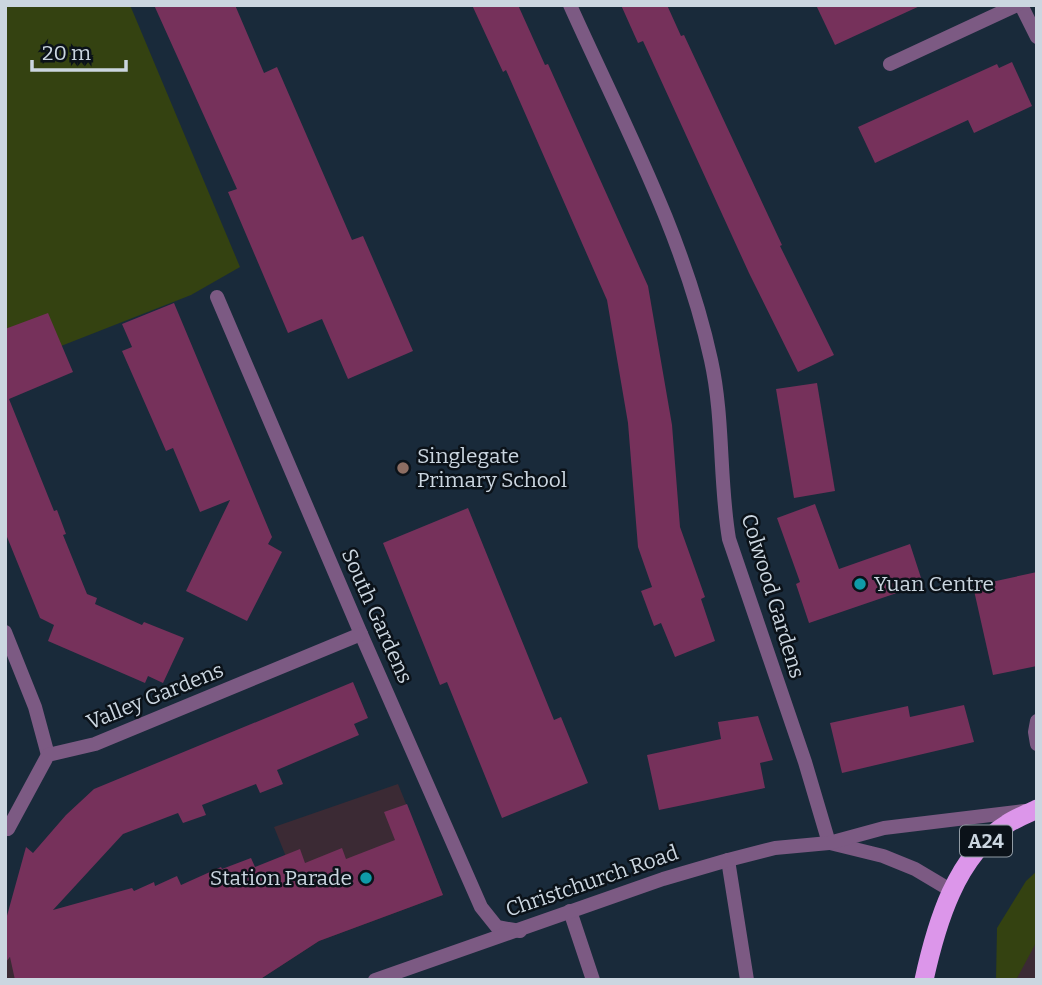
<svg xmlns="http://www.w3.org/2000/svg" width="1042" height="985" font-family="Bitter,serif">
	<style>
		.commercial { fill: #3b2a34 }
		.green { fill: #344211 }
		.building { fill: #76315b }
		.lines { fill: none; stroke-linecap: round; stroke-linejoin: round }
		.service { stroke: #7c5a83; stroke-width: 14 }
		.minor { stroke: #7c5a83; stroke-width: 14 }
		.trunk { stroke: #dc96ea; stroke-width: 19 }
		.education-dot { fill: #8d6e63; stroke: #0b1219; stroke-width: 2.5 }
		.culture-dot { fill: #0f9aa8; stroke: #0b1219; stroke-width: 2.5 }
		.labels { text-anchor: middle; stroke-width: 5; stroke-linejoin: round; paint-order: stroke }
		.shield { fill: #0b1219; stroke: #919ba4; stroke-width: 2 }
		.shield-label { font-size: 19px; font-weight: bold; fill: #cbd6e0 }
		.poi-label { font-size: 21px; fill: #cbd6e0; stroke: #0b1219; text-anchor: start }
		.street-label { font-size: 21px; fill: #cbd6e0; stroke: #0b1219 }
	</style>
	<rect width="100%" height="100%" fill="#192a3a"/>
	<!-- commercial -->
	<g class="commercial">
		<path d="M 398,784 L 443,895 L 319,941 L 259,980 L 5,980 L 5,959 L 156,925 L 291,869 L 274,827 Z"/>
		<path d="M 1037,941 L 1037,980 L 1016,980 L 1024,961 Z"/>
	</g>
	<!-- green -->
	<g class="green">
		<path d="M 5,5 L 130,5 L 240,267 L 191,295 L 5,368 Z"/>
		<path d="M 1037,871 L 1037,941 L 1016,980 L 996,980 L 997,928 L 1026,881 Z"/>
	</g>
	<!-- building -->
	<g class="building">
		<path d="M 154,5 L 235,5 L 264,73 L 277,67 L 352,240 L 363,236 L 413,351 L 348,379 L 322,319 L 288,333 L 228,192 L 237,189 Z"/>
		<path d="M 472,5 L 518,5 L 545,65 L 548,64 L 648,286 L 672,425 L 680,527 L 705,597 L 701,599 L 715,641 L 675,657 L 661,623 L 654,626 L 641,591 L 652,587 L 638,547 L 628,423 L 607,300 L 506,70 L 503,72 Z"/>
		<path d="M 621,5 L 667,5 L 681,36 L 684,35 L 782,245 L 780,246 L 834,355 L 798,372 L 749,273 L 643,41 L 638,43 Z"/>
		<path d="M 816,5 L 922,5 L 835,45 Z"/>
		<path d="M 1012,62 L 1032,106 L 974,133 L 968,120 L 875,163 L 858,127 L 997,64 L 999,68 Z"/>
		<path d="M 174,303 L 272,537 L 268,544 L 282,552 L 247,621 L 186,591 L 230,500 L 200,512 L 173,448 L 166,451 L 122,351 L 132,347 L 122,324 Z"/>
		<path d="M 48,313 L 73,372 L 9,399 L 54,511 L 57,510 L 66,534 L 63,535 L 87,594 L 97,598 L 95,604 L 142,625 L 144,622 L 184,638 L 163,683 L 148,676 L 145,683 L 48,641 L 54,625 L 40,618 L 5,532 L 5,329 Z"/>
		<path d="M 817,383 L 835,491 L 794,498 L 776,389 Z"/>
		<path d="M 815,504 L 839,569 L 910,544 L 923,584 L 809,623 L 796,584 L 800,582 L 777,518 Z"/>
		<path d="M 468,508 L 554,720 L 561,717 L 588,783 L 502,818 L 447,682 L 440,685 L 383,543 Z"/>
		<path d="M 1037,572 L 1037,666 L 993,675 L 973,586 Z"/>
		<path d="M 353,682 L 368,718 L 354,724 L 359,735 L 277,770 L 283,784 L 260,793 L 256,784 L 202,805 L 206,815 L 183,823 L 178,813 L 123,834 L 53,910 L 132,888 L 134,891 L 154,882 L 155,886 L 177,876 L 181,885 L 221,867 L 222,869 L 251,858 L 255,867 L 300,849 L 305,863 L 342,848 L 346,859 L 395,840 L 384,812 L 407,804 L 443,895 L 319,941 L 259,980 L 15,980 L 10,957 L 5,963 L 5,923 L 26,847 L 33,853 L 66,815 L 94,789 Z"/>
		<path d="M 964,705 L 974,742 L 842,773 L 830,723 L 908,706 L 910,717 Z"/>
		<path d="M 758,716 L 773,760 L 760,763 L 765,788 L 659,810 L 647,755 L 721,739 L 718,722 Z"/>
	</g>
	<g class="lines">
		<!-- service -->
		<g class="service">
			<path d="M 1037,721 L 1035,732 L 1037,744"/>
			<path d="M 728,860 L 747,980"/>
			<path d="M 570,911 L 593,980"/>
		</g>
		<!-- minor -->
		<g class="minor">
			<path d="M 570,5 C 622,121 684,235 711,360 C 724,419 719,480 729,539 L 805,762 L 829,843"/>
			<path d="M 1021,5 L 1037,37"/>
			<path d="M 890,64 L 1017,5"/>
			<path d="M 217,297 L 361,634 L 481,907 L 497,927 L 520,931"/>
			<path d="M 5,632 L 35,707 L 48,755"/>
			<path d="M 8,829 L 48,755 L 95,744 L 361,634"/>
			<path d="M 830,843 L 883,856 L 915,869 L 952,891"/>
			<path d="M 375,980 L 663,879 L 728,860 L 775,848 L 829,843 L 884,828 L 1024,811"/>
		</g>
		<!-- trunk -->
		<path class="trunk" d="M 924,980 C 936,925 956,855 1007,824 C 1016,818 1027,814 1037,809"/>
	</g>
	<!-- markers -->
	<circle class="education-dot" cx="403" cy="468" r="7"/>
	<g class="culture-dot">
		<circle cx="860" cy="584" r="7"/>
		<circle cx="366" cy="878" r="7"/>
	</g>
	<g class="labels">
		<!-- shield labels -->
		<rect class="shield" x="960" y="825.5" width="52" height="31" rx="5"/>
		<g class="shield-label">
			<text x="986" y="848">A24</text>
		</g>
		<!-- poi labels -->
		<g class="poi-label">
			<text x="417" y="463">Singlegate<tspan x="417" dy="24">Primary School</tspan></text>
			<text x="874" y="591">Yuan Centre</text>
			<text x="352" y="885" text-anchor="end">Station Parade</text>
		</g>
		<!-- street labels -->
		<g class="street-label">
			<text transform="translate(773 596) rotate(73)" y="7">Colwood Gardens</text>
			<text transform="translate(377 616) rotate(66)" y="7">South Gardens</text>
			<text transform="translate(155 696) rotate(-22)" y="7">Valley Gardens</text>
			<text transform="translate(592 881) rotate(-19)" y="7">Christchurch Road</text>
		</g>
	</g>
	<!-- border -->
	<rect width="1042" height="985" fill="none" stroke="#cbd6e0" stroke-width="14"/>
	<!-- scale -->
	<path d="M32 60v10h94v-10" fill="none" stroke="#cbd6e0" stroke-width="3.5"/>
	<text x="42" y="60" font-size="21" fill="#cbd6e0" stroke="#0b1219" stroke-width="5" paint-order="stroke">20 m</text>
</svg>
